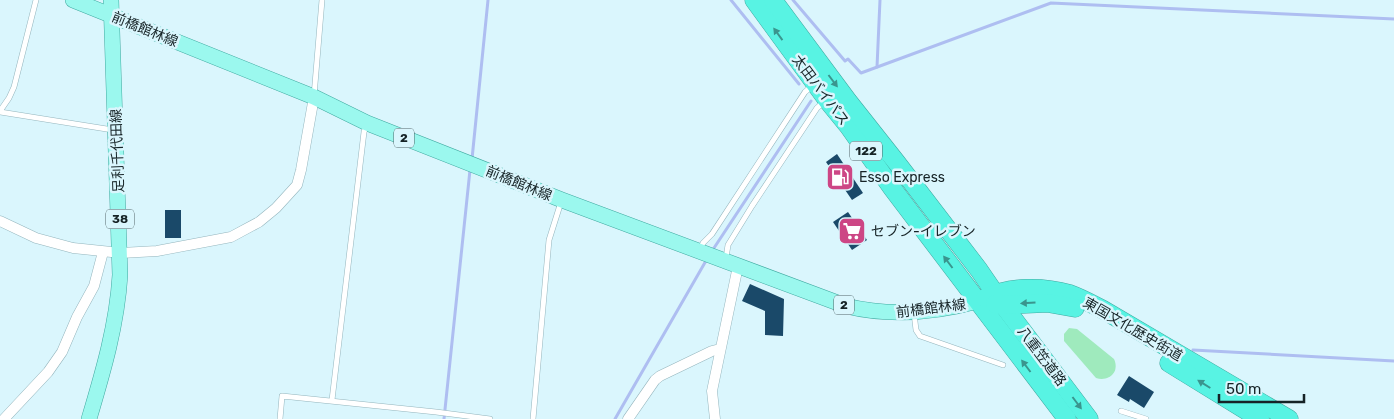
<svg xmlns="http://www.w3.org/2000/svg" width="1394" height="419" font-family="Rubik,'Noto Sans JP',sans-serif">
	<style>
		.green { fill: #9feabd }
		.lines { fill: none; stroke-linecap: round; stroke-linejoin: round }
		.stream { stroke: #aebef1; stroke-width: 3 }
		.building { fill: #1a4969 }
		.lane-casing { stroke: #94b5bd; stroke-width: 6 }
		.street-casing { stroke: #94b5bd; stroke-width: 11 }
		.primary-casing { stroke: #41aaa1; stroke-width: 16 }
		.highway-casing { stroke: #41aaa1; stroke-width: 19 }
		.lane { stroke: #fff; stroke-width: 5 }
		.street { stroke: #fff; stroke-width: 10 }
		.primary { stroke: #9bf8ee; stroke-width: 15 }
		.highway { stroke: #58f3e3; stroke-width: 18 }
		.oneway { fill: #3a958e }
		.labels { text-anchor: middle; stroke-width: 5; stroke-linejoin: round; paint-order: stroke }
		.shield { fill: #daf6fd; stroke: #516266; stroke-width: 1 }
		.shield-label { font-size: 12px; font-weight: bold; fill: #162326 }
		.street-label { font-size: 14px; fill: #162326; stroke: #daf6fd }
		.poi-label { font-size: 14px; fill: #162326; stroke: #daf6fd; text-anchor: start }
	</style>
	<rect width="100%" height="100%" fill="#daf6fd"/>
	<!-- green -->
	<path class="green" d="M 1069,328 L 1077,329 L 1114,359 C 1120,372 1109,382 1096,378 L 1064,341 L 1064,334 Z"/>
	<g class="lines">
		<!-- stream -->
		<g class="stream">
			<path d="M 731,0 L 799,84"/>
			<path d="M 793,0 L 845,61 L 848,59 L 861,73 L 1051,3 L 1394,19"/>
			<path d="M 877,67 L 880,0"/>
			<path d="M 472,159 L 488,0"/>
			<path d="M 712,251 L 811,101"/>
			<path d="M 1193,350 L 1394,361"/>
			<path d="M 444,419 L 470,170"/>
			<path d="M 615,419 L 707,259"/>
		</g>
	</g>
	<!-- building -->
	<g class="building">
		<path d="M 837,154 L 863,193 L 852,200 L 826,162 Z"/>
		<rect x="165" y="210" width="16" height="28"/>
		<path d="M 848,212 L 867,240 L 852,250 L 833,222 Z"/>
		<path d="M 750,284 L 784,299 L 783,336 L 765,335 L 765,311 L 742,301 Z"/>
		<path d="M 1129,376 L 1154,392 L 1144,408 L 1130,399 L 1129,402 L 1117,395 Z"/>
	</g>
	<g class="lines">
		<!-- lane casing -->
		<g class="lane-casing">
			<g id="lane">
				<path d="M 314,96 L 322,0"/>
				<path d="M 0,111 L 9,98 L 14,87 L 36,0"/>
				<path d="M 0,112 L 113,130"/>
				<path d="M 700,249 L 703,243 L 712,234 L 805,92 L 812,86"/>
				<path d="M 726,258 L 728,245 L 752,206 L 817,108 L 824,102"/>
				<path d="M 914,313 L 916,330 L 920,336 L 1003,365"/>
				<path d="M 332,400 L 364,132 L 367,124"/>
				<path d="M 1121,411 L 1146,419"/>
				<path d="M 280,419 L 282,396 L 436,412 L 490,419"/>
				<path d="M 533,419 L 549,240 L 561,202"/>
			</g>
		</g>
		<!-- street casing -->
		<g class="street-casing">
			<g id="street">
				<path d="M 0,221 L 36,238 L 73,248 L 121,253 L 157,251 L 231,237 L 259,222 L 276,208 L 297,185 L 301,170 L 314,97"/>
				<path d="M 4,419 L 48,372 L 62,352 L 77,317 L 94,286 L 103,252"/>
				<path d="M 628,419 L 655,380 L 660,376 L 712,351 L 720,349"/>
				<path d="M 715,419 L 712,391 L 738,266"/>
			</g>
		</g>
		<!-- primary casing -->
		<g class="primary-casing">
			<g id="primary">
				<path d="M 73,0 L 314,97 L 367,123 L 562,200 L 846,306 C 891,317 934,313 978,301"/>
				<path d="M 89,419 C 103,372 117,325 120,275 L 111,0"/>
			</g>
		</g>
		<!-- highway casing -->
		<g class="highway-casing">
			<g id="highway">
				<path d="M 754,0 L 827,100 L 849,127 L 892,188 L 1067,419"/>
				<path d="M 773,0 L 848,101 L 897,163 L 979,270 L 1003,305 L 1089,419"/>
				<path d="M 985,298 C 1011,286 1042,286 1070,294 C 1081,298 1092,304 1102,309 L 1289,419"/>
				<path d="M 995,304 L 1003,305 L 1047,303 L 1075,308"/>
				<path d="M 1169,363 L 1260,419"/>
			</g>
		</g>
		<!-- lane -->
		<use href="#lane" class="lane"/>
		<!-- street -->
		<use href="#street" class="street"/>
		<!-- primary -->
		<use href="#primary" class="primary"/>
		<!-- highway -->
		<use href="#highway" class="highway"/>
	</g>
	<!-- one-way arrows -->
	<defs><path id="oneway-solid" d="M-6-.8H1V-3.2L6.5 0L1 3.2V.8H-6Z" transform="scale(1.25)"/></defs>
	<g class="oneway">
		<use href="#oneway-solid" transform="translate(778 34) rotate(-126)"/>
		<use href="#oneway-solid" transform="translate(833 81) rotate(53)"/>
		<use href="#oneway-solid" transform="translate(948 262) rotate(-127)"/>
		<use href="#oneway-solid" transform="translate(1028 303) rotate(177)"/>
		<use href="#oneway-solid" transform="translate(1026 366) rotate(-127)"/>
		<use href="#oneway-solid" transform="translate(1204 384) rotate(-148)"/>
		<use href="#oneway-solid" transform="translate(1077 403) rotate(53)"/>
	</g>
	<!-- icons -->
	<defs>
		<g id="fuel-square" transform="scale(1.4375)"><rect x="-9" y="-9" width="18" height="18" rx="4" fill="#cd4685" stroke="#daf6fd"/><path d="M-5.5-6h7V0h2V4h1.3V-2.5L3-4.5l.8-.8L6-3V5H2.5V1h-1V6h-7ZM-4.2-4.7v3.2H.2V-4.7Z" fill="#fff"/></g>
		<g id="supermarket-square" transform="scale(1.4375)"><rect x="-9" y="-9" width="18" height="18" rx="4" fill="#cd4685" stroke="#daf6fd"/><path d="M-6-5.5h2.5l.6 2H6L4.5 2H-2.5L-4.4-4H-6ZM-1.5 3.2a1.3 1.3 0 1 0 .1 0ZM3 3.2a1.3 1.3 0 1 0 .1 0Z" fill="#fff"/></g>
	</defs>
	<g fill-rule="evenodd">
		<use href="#fuel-square" x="840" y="177"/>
		<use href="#supermarket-square" x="852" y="231"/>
	</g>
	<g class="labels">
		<!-- shield labels -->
		<g class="shield">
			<rect x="394" y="128.5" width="20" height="19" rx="4"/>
			<rect x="850" y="141.5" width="32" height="19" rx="4"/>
			<rect x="106" y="209.5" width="28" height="19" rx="4"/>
			<rect x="834" y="295.5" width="20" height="19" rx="4"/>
		</g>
		<g class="shield-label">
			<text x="404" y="142">2</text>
			<text x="866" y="155">122</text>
			<text x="120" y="223">38</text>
			<text x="844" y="309">2</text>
		</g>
		<!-- street labels -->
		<g class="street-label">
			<text transform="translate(145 29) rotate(22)" y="5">前橋館林線</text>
			<text transform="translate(821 90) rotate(53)" y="5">太田バイパス</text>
			<text transform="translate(117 151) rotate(-92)" y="5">足利千代田線</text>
			<text transform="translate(519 183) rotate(22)" y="5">前橋館林線</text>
			<text transform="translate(931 308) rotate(-7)" y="5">前橋館林線</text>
			<text transform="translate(1133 329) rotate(30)" y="5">東国文化歴史街道</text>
			<text transform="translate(1042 356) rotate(53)" y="5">八重笠道路</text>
		</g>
		<!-- poi labels -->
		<g class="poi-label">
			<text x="859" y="182">Esso Express</text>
			<text x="871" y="236">セブン-イレブン</text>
		</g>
	</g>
	<!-- scale -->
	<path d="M1219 394v8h85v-8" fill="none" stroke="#162326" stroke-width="2.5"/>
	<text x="1226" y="394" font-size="15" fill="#162326" stroke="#daf6fd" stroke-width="4" paint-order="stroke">50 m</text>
</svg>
